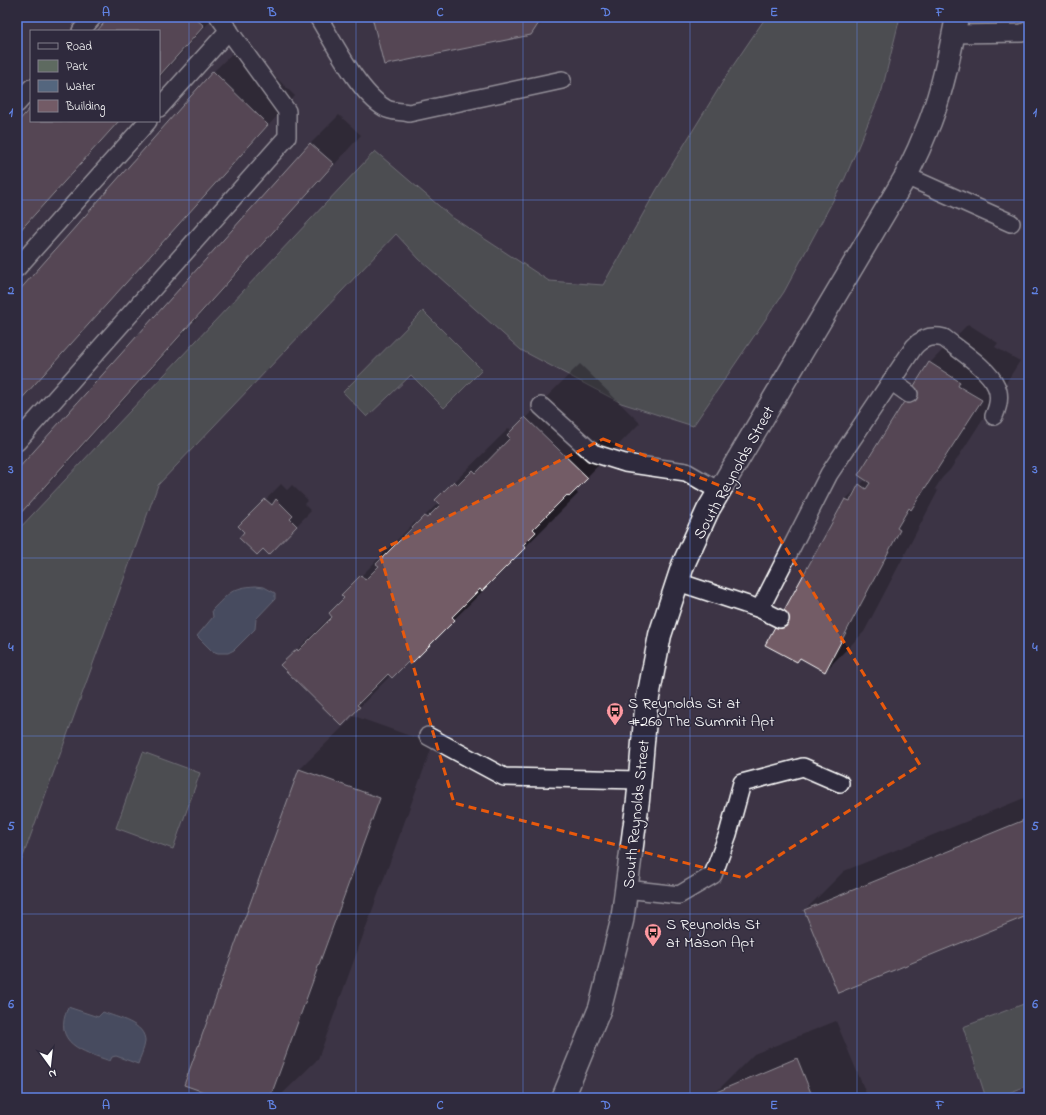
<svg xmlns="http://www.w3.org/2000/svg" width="1046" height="1115" font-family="'Indie Flower',sans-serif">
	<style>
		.green { fill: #5e6a60; stroke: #aeb4b0 }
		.water { fill: #54667e; stroke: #98a3b2 }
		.shadow { fill: #0007 }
		.building { fill: #735b66; stroke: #fff }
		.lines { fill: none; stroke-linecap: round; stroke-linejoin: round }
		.lane-casing { stroke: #fff; stroke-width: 20 }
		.secondary-casing { stroke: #fff; stroke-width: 25 }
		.lane { stroke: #2f2a3d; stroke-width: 17 }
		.secondary { stroke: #2f2a3d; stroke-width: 22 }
		.marked { fill: none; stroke: #e8590c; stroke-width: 3; stroke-dasharray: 8 5; stroke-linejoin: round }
		.grid { fill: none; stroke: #6183e4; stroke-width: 1; stroke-opacity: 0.55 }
		.labels { text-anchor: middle; stroke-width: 3; stroke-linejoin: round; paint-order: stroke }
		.street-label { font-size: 16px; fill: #fff; stroke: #2f2a3d }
		.poi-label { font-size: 16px; fill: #fff; stroke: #2f2a3d; text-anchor: start }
		.neatline { fill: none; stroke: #6183e4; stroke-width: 1.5 }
		.grid-label { font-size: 13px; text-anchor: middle; font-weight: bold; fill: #6183e4 }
	</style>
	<rect width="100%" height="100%" fill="#3d3445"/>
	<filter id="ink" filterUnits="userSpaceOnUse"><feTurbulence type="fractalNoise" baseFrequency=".025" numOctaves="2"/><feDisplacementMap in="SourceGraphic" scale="8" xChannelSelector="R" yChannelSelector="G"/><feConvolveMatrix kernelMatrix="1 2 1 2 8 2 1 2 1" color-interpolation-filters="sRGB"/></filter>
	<g filter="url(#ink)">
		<!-- green -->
		<g class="green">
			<path d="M 766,17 L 900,17 L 882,90 L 845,178 L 784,292 L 693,426 L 621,403 L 521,350 L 419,259 L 396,234 L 158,485 L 17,873 L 17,531 L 375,151 L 453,218 L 549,281 L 603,285 L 657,189 L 730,70 Z"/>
			<path d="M 423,311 L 482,370 L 444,408 L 411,375 L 367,417 L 343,392 Z"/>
			<path d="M 143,752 L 200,773 L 173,849 L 116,828 Z"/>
			<path d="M 1029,1002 L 1029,1085 L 996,1098 L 986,1098 L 963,1027 Z"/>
		</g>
		<!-- water -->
		<g class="water">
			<path d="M 256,586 L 264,587 L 275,593 L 275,599 L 256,619 L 255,629 L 234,650 L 228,653 L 218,653 L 212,651 L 197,636 L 213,617 L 212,610 C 228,594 232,587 256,586 Z"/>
			<path d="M 68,1007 L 98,1017 L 103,1012 C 117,1018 146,1023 145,1042 C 144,1050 140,1057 138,1064 L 116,1056 L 112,1057 L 110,1061 C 82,1051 52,1044 68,1007 Z"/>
		</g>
		<!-- shadow -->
		<g class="shadow">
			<path d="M 111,17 L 214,17 L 159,78 L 159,31 L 98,31 Z"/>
			<path d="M 373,17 L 548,17 L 530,34 Z"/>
			<path d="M 242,44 L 295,96 L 17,405 L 17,294 L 213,72 Z"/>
			<path d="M 31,108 L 31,121 L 120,121 L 17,235 L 17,124 Z"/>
			<path d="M 339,115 L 361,135 L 48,485 L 19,514 L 17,512 L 17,472 L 311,143 Z"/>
			<path d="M 968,324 L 998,343 L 995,347 L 1020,361 L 950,470 L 942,478 L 935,489 L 938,491 L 864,632 L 825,671 L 801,657 L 797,661 L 846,499 L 866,479 L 930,363 Z"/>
			<path d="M 580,364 L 640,423 L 588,476 L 589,477 L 576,491 L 578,494 L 507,565 L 508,566 L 410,663 L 408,660 L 391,675 L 342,725 L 282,665 L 332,615 L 346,598 L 342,595 L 415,522 L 417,524 L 438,503 L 436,500 L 509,428 L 512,431 Z"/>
			<path d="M 281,484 L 287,490 L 292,485 L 308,500 L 304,504 L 311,511 L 269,554 L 240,526 Z"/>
			<path d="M 354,716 L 433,744 L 318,1059 L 278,1098 L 224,1098 L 185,1084 L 300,769 Z"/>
			<path d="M 1029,796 L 1029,913 L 805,910 L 844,871 Z"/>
			<path d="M 836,1021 L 868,1098 L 717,1098 L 715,1093 L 754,1054 Z"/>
		</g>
		<!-- building -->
		<g class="building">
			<path d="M 109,17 L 194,17 L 204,26 L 159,76 L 159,31 L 97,31 Z"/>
			<path d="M 372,17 L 543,17 L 531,35 L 384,65 Z"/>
			<path d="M 213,71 L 268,125 L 17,404 L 17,293 Z"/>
			<path d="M 31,107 L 31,121 L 119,121 L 17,234 L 17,123 Z"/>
			<path d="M 310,143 L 334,164 L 19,515 L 17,513 L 17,470 Z"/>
			<path d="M 929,362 L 960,382 L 958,386 L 982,400 L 911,510 L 909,508 L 897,528 L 900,530 L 825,672 L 800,658 L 797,662 L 765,645 L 845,499 L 850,501 L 859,484 L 866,489 L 870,483 L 858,475 Z"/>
			<path d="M 525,417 L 588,478 L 569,497 L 567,495 L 533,529 L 536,532 L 523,545 L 525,548 L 482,591 L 480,589 L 452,617 L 455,620 L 410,665 L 408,662 L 392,678 L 388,674 L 357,705 L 360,707 L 342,726 L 280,665 L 297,649 L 298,651 L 332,617 L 329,613 L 344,598 L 341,595 L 361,575 L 365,580 L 379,566 L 376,564 L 424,516 L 427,518 L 440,505 L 435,500 L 454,481 L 458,485 L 473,470 L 476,473 L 510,438 L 507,435 Z"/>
			<path d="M 265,499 L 272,505 L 276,499 L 293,516 L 290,519 L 297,526 L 269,555 L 263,549 L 257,555 L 239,538 L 244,532 L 238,526 Z"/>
			<path d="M 299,769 L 380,798 L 270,1098 L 221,1098 L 184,1085 Z"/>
			<path d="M 1029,818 L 1029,915 L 838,993 L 804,910 Z"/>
			<path d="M 797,1058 L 813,1098 L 716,1098 L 714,1093 Z"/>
		</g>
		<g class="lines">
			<!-- lane casing -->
			<g class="lane-casing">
				<g id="lane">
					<path d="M 318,17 C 334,43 359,93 385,108 C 391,112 401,111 409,113 L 562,80"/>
					<path d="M 81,31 L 93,17"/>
					<path d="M 953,34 L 1022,33 L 1029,30"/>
					<path d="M 17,104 L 31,88"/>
					<path d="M 159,108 L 229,30"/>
					<path d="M 906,176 L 1011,223"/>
					<path d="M 17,268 L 148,121"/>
					<path d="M 891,381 L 909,394"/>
					<path d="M 541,406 L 593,453 L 625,463 L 686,472 L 719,491"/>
					<path d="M 17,442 L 287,137 L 287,111 L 219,17"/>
					<path d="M 678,582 L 760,609 L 829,474 L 914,347 C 923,337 932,335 944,338 C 959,350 989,369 996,386 C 1001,396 998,407 994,416"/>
					<path d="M 760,609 L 780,619"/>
					<path d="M 428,736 L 504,777 L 639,780"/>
					<path d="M 626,889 L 679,895 L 713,875 L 728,834 L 742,783 L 803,767 L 840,783"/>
				</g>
			</g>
			<!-- secondary casing -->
			<g class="secondary-casing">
				<path id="secondary" d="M 563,1098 L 600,1008 L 622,921 L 638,800 L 646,708 L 660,635 L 683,565 L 708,510 L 906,176 C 915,158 923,140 930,122 C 943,88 950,52 957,17"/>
			</g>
			<!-- lane -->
			<use href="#lane" class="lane"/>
			<!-- secondary -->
			<use href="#secondary" class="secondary"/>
		</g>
	</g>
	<!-- marked area -->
	<path d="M0 0H1046V1115H0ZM 603,439 L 756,500 L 920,765 L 744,878 L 454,803 L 379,551 Z" fill="#3d3445" fill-opacity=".55" fill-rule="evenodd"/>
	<path class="marked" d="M 603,439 L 756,500 L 920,765 L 744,878 L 454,803 L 379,551 Z"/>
	<!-- grid -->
	<path class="grid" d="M 189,17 L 189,1098M 356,17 L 356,1098M 523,17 L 523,1098M 690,17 L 690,1098M 857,17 L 857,1098M 17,200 L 1029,200M 17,379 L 1029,379M 17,558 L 1029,558M 17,736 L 1029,736M 17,914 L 1029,914"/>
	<!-- icons -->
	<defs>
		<g id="bus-pin" transform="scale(0.9)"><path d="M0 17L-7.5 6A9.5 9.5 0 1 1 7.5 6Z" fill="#ff9aa2" stroke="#2f2a3d"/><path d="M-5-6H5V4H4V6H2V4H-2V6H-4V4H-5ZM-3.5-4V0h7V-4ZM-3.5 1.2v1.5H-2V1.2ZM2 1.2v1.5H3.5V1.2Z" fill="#111"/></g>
	</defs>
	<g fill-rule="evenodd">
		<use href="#bus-pin" x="615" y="711"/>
		<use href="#bus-pin" x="653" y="932"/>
	</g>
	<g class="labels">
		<!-- street labels -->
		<g class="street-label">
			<text transform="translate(733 472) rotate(-61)" y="6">South Reynolds Street</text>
			<text transform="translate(635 814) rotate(-84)" y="6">South Reynolds Street</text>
		</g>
		<!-- poi labels -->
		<g class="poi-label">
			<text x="628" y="708">S Reynolds St at<tspan x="628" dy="18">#260 The Summit Apt</tspan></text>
			<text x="666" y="929">S Reynolds St<tspan x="666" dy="18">at Mason Apt</tspan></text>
		</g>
	</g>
	<!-- margin -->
	<rect width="1046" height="1115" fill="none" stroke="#2f2a3d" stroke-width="44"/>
	<!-- legend -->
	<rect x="30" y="30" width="130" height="92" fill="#2f2a3d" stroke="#827f8b"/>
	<rect x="38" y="43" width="20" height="6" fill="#2f2a3d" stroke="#827f8b"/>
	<text x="66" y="50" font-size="12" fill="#ffffff">Road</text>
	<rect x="38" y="60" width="20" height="12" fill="#5e6a60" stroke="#827f8b"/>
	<text x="66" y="70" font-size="12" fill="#ffffff">Park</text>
	<rect x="38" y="80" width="20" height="12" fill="#54667e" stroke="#827f8b"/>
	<text x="66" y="90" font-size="12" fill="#ffffff">Water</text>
	<rect x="38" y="100" width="20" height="12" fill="#735b66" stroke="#827f8b"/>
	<text x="66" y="110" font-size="12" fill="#ffffff">Building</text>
	<!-- north arrow -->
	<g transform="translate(50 1065) rotate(165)" stroke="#2f2a3d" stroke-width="3" paint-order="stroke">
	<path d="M0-3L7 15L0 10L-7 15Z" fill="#ffffff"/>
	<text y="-6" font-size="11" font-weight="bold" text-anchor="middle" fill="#ffffff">N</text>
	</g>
	<rect x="22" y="22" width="1002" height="1071" class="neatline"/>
	<g class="grid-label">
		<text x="106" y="16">A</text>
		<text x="272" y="16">B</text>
		<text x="440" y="16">C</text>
		<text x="606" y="16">D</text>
		<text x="774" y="16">E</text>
		<text x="940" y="16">F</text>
		<text x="11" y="116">1</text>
		<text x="1035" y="116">1</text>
		<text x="11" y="294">2</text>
		<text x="1035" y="294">2</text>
		<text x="11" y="473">3</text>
		<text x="1035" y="473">3</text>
		<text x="11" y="651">4</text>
		<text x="1035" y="651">4</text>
		<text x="11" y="830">5</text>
		<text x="1035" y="830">5</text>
		<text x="11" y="1008">6</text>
		<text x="1035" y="1008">6</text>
		<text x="106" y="1109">A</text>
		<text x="272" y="1109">B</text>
		<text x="440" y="1109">C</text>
		<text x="606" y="1109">D</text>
		<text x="774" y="1109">E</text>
		<text x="940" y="1109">F</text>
	</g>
</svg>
